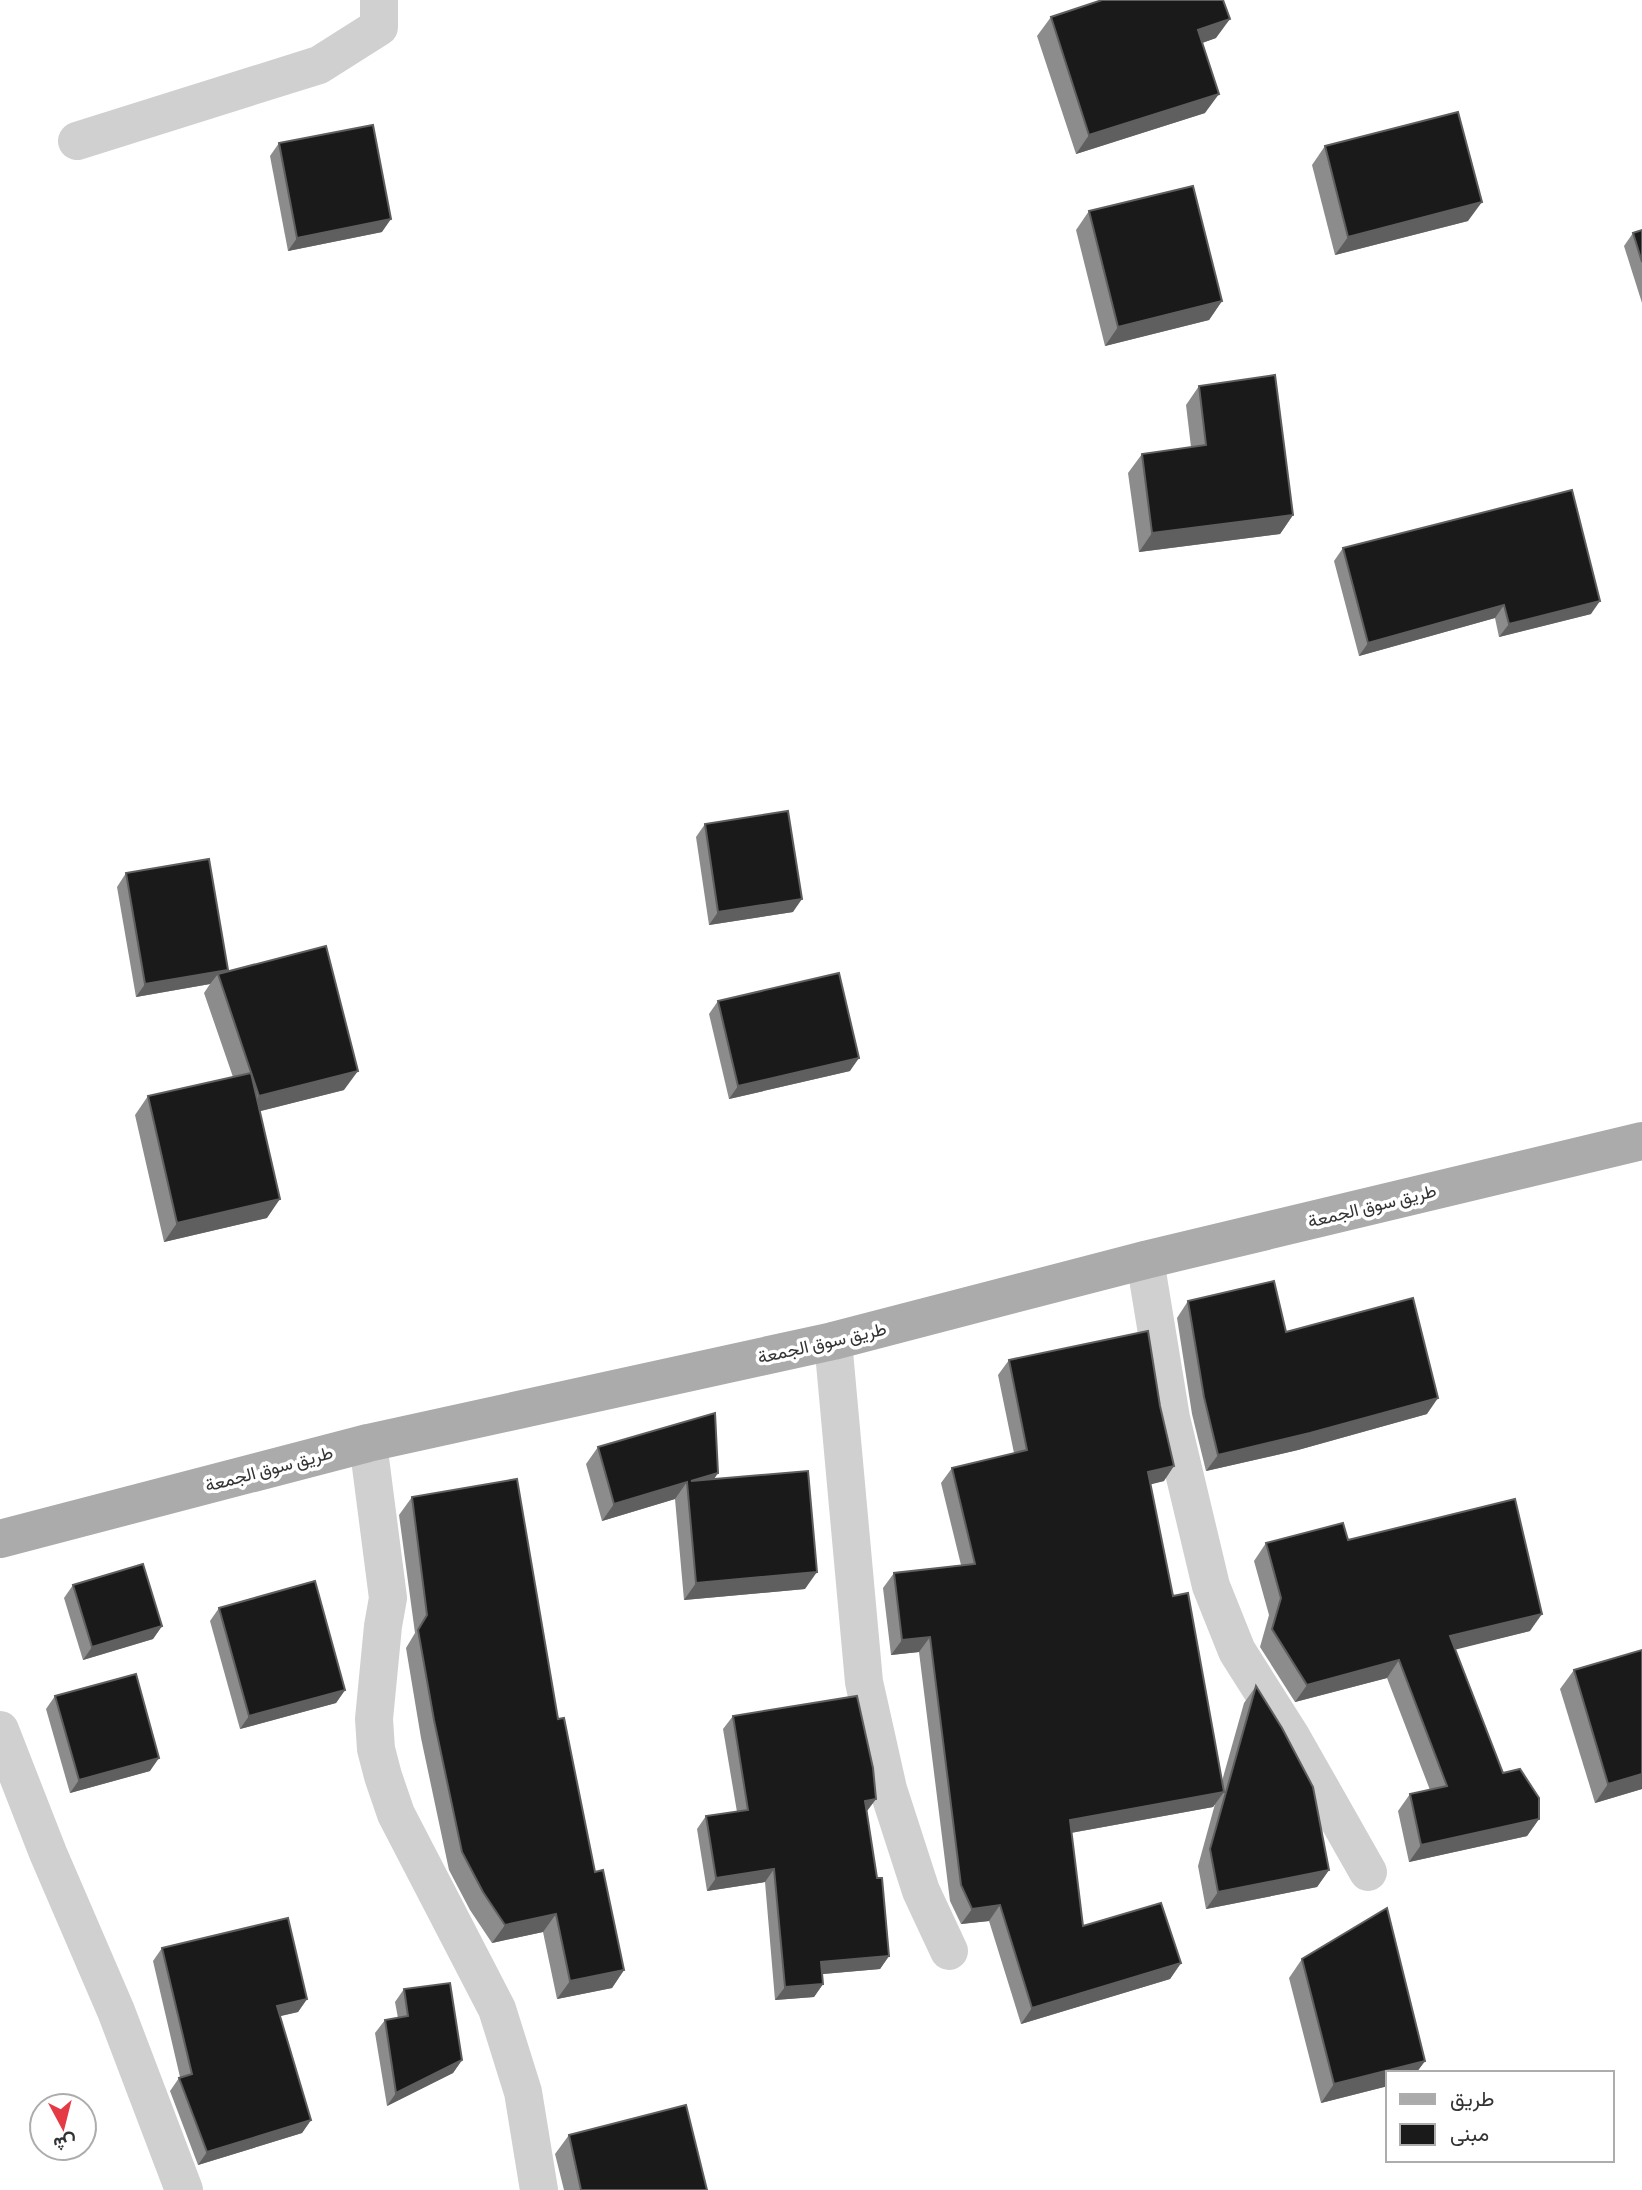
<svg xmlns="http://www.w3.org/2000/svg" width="1642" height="2190" font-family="'Source Sans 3',Vazirmatn,sans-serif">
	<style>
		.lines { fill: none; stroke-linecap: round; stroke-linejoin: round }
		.street { stroke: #d0d0d0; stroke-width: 38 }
		.primary { stroke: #ababab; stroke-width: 38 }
		.wall { fill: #8c8c8c }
		.shaded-wall { fill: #5f5f5f }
		.building { fill: #1a1a1a; stroke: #5f5f5f; stroke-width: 2 }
		.labels { text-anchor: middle; stroke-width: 7; stroke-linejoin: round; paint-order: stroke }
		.street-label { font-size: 18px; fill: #333; stroke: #fff }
	</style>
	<rect width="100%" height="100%" fill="#fff"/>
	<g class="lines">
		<!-- street -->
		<g class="street">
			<path d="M 77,141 L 319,65 L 379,27 L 379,0"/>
			<path d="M 1145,1260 L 1171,1418 L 1211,1586 L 1237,1651 L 1292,1738 L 1368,1872"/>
			<path d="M 833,1341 L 864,1682 L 888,1789 L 921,1891 L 949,1951"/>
			<path d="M 368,1443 L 388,1598 L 383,1626 L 374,1719 L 376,1749 L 383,1776 L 396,1814 L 497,2009 L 523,2092 L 539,2190"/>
			<path d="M 0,1730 L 48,1853 L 116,2011 L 184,2190"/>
		</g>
		<!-- primary -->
		<path class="primary" d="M 0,1539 L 368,1443 L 833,1341 L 1145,1260 L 1642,1141"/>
	</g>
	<!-- wall -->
	<g class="wall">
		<path d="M 1051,17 L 1216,38 L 1202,43 L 1205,113 L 1076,154 L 1037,36 Z"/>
		<path d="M 279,143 L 382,232 L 288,251 L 270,156 Z"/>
		<path d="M 1325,146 L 1468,221 L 1335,255 L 1312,165 Z"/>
		<path d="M 1089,211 L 1222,301 L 1209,320 L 1105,346 L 1076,230 Z"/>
		<path d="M 1642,230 L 1642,303 L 1624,246 L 1633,233 Z"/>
		<path d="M 1199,386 L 1293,515 L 1280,534 L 1139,552 L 1128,473 L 1142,454 L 1191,447 L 1186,405 Z"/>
		<path d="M 1343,548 L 1591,614 L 1499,637 L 1495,618 L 1359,656 L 1334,561 Z"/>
		<path d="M 705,824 L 793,912 L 709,925 L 696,837 Z"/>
		<path d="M 126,873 L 227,971 L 344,1090 L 260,1111 L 267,1218 L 164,1242 L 135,1115 L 148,1096 L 233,1077 L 204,993 L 210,984 L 136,997 L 117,887 Z"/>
		<path d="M 718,1001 L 850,1071 L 729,1099 L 709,1014 Z"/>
		<path d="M 1188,1301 L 1286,1332 L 1427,1414 L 1298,1450 L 1206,1471 L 1192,1414 L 1177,1318 Z"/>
		<path d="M 1009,1360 L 1164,1481 L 1150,1484 L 1173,1596 L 1222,1781 L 1244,1703 L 1256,1686 L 1329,1870 L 1317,1887 L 1206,1909 L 1198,1866 L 1215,1804 L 1213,1807 L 1071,1833 L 1083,1926 L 1181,1963 L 1170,1979 L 1021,2024 L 989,1921 L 961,1924 L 950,1901 L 919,1652 L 891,1655 L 883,1588 L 894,1573 L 961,1565 L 941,1483 L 952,1468 L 1014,1453 L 998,1375 Z"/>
		<path d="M 598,1447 L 718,1473 L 714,1479 L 805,1589 L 684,1600 L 675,1499 L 602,1521 L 586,1464 Z"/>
		<path d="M 412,1497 L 558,1719 L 595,1872 L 624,1970 L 612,1988 L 557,1999 L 543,1932 L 492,1943 L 470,1910 L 449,1870 L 421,1738 L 406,1648 L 415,1633 L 399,1515 Z"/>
		<path d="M 1348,1540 L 1530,1631 L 1455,1649 L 1503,1773 L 1539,1819 L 1527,1836 L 1409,1862 L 1398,1811 L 1410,1794 L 1430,1790 L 1387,1678 L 1295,1702 L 1260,1647 L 1269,1615 L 1254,1561 L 1266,1543 Z"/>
		<path d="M 73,1585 L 162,1626 L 153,1639 L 83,1660 L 64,1598 Z"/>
		<path d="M 219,1608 L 345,1690 L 336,1703 L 240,1729 L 210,1621 Z"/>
		<path d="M 1642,1650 L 1642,1789 L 1595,1803 L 1560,1689 L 1574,1670 Z"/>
		<path d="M 55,1696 L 150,1771 L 70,1793 L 46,1709 Z"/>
		<path d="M 733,1716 L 876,1799 L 867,1811 L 889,1956 L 880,1969 L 822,1974 L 823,1984 L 814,1997 L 775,2000 L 765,1882 L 707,1891 L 697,1829 L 706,1816 L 737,1812 L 723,1729 Z"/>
		<path d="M 162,1948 L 307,1999 L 298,2012 L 280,2016 L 311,2120 L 302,2133 L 198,2165 L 170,2091 L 179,2078 L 180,2077 L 153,1961 Z"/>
		<path d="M 1302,1959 L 1425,2061 L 1416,2073 L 1388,2073 L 1388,2086 L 1321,2103 L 1289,1978 Z"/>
		<path d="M 404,1989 L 462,2060 L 453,2073 L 387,2106 L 375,2033 L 385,2020 L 398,2018 L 395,2002 Z"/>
		<path d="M 569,2135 L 707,2190 L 564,2190 L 555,2154 Z"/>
	</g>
	<!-- shaded-wall -->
	<g class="shaded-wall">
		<path d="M 1230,19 L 1216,38 L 1185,49 L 1198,30 Z"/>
		<path d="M 1219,94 L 1205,113 L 1076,154 L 1089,135 Z"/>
		<path d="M 1482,202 L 1468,221 L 1335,255 L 1348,237 Z"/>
		<path d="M 391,219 L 382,232 L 288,251 L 297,238 Z"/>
		<path d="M 1222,301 L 1209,320 L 1105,346 L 1118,327 Z"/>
		<path d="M 1293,515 L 1280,534 L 1139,552 L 1152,533 Z"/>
		<path d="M 1600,601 L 1591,614 L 1499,637 L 1509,624 Z"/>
		<path d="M 1504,605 L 1495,618 L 1359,656 L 1368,643 Z"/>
		<path d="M 802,899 L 793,912 L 709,925 L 718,912 Z"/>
		<path d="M 228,970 L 220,981 L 218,974 L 210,984 L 136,997 L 145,984 Z"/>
		<path d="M 859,1058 L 850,1071 L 729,1099 L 738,1086 Z"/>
		<path d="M 358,1071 L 344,1090 L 245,1115 L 259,1096 Z"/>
		<path d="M 280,1199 L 267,1218 L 164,1242 L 177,1223 Z"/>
		<path d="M 1438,1398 L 1427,1414 L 1298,1450 L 1206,1471 L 1218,1455 Z"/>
		<path d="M 1174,1466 L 1164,1481 L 1137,1488 L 1148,1472 Z"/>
		<path d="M 718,1473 L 706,1490 L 691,1481 Z"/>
		<path d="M 687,1482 L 675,1499 L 602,1521 L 614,1504 Z"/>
		<path d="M 817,1572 L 805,1589 L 684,1600 L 696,1583 Z"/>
		<path d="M 1542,1614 L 1530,1631 L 1438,1654 L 1450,1636 Z"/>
		<path d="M 162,1626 L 153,1639 L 83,1660 L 92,1647 Z"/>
		<path d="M 930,1637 L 919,1652 L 891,1655 L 902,1640 Z"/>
		<path d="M 1399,1660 L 1387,1678 L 1295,1702 L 1307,1685 Z"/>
		<path d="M 345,1690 L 336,1703 L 240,1729 L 249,1716 Z"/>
		<path d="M 159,1758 L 150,1771 L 70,1793 L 79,1780 Z"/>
		<path d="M 1642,1774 L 1642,1789 L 1595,1803 L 1608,1784 Z"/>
		<path d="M 1224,1792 L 1213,1807 L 1059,1835 L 1070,1820 Z"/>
		<path d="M 876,1799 L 866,1812 L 865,1801 Z"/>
		<path d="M 1539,1819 L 1527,1836 L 1409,1862 L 1421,1845 Z"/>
		<path d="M 774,1869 L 765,1882 L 707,1891 L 716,1878 Z"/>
		<path d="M 1329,1870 L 1317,1887 L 1206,1909 L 1218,1892 Z"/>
		<path d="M 1000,1905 L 989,1921 L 961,1924 L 972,1909 Z"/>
		<path d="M 556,1914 L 543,1932 L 492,1943 L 505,1925 Z"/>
		<path d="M 889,1956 L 880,1969 L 812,1975 L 821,1962 Z"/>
		<path d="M 1181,1963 L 1170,1979 L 1021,2024 L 1032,2008 Z"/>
		<path d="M 624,1970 L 612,1988 L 557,1999 L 570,1981 Z"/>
		<path d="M 823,1984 L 814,1997 L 775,2000 L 785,1987 Z"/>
		<path d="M 307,1999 L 298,2012 L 268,2019 L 277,2006 Z"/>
		<path d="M 462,2060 L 453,2073 L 387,2106 L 396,2093 Z"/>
		<path d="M 1425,2061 L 1416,2073 L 1388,2073 L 1388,2086 L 1321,2103 L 1334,2084 Z"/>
		<path d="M 311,2120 L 302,2133 L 198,2165 L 207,2152 Z"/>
	</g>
	<!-- building -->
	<g class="building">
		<path d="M 1102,0 L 1223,0 L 1230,19 L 1198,30 L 1219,94 L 1089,135 L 1051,17 Z"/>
		<path d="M 1458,112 L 1482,202 L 1348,237 L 1325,146 Z"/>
		<path d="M 373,125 L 391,219 L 297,238 L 279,143 Z"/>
		<path d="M 1193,186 L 1222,301 L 1118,327 L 1089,211 Z"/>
		<path d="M 1642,230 L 1642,262 L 1633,233 Z"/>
		<path d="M 1275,375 L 1293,515 L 1152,533 L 1142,454 L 1206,445 L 1199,386 Z"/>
		<path d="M 1572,490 L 1600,601 L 1509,624 L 1504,605 L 1368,643 L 1343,548 Z"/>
		<path d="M 788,811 L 802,899 L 718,912 L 705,824 Z"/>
		<path d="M 209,859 L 228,970 L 145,984 L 126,873 Z"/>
		<path d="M 326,946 L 358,1071 L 259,1096 L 218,974 Z"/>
		<path d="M 839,973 L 859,1058 L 738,1086 L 718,1001 Z"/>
		<path d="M 251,1073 L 280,1199 L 177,1223 L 148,1096 Z"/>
		<path d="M 1274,1281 L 1286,1332 L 1413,1298 L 1438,1398 L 1310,1433 L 1218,1455 L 1204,1397 L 1188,1301 Z"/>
		<path d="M 1148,1331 L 1160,1406 L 1174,1466 L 1148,1472 L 1173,1596 L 1188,1593 L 1224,1792 L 1070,1820 L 1083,1926 L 1161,1903 L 1181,1963 L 1032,2008 L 1000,1905 L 972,1909 L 961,1885 L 930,1637 L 902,1640 L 894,1573 L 975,1564 L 952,1468 L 1027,1450 L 1009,1360 Z"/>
		<path d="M 715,1413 L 718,1473 L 691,1481 L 808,1471 L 817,1572 L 696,1583 L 687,1482 L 614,1504 L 598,1447 Z"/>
		<path d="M 517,1479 L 558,1719 L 564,1718 L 595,1872 L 603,1870 L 624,1970 L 570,1981 L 556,1914 L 505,1925 L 483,1892 L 462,1852 L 434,1720 L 418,1630 L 427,1615 L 412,1497 Z"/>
		<path d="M 1515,1499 L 1542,1614 L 1450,1636 L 1503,1773 L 1520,1769 L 1539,1798 L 1539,1819 L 1421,1845 L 1410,1794 L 1447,1786 L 1399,1660 L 1307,1685 L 1272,1629 L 1281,1598 L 1266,1543 L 1343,1523 L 1348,1540 Z"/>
		<path d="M 143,1564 L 162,1626 L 92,1647 L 73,1585 Z"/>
		<path d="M 315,1581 L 345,1690 L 249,1716 L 219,1608 Z"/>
		<path d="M 1642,1650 L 1642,1774 L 1608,1784 L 1574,1670 Z"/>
		<path d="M 136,1674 L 159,1758 L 79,1780 L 55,1696 Z"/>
		<path d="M 1256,1686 L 1282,1728 L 1313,1787 L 1329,1870 L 1218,1892 L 1210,1849 Z"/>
		<path d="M 857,1696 L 873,1768 L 876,1799 L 865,1801 L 877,1878 L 882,1878 L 889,1956 L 821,1962 L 823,1984 L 785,1987 L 774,1869 L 716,1878 L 706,1816 L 748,1810 L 733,1716 Z"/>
		<path d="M 1387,1908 L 1425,2061 L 1334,2084 L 1302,1959 Z"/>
		<path d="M 288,1918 L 307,1999 L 277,2006 L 311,2120 L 207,2152 L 179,2078 L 192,2074 L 162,1948 Z"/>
		<path d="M 450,1983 L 462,2060 L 396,2093 L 385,2020 L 408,2016 L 404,1989 Z"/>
		<path d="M 686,2105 L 707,2190 L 581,2190 L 569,2135 Z"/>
	</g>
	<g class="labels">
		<!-- street labels -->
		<g class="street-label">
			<text transform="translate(1372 1206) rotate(-14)" y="6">طريق سوق الجمعة</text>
			<text transform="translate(822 1343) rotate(-13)" y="6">طريق سوق الجمعة</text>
			<text transform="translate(269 1469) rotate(-15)" y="6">طريق سوق الجمعة</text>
		</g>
	</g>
	<!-- legend -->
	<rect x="1386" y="2071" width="228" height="91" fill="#ffffff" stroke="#adadad" stroke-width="2"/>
	<rect x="1400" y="2094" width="35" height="10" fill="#ababab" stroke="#adadad" stroke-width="2"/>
	<text x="1450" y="2106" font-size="21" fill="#333333">طريق</text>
	<rect x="1400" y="2124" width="35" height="21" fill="#1a1a1a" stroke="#adadad" stroke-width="2"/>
	<text x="1450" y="2141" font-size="21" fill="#333333">مبنى</text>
	<!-- north arrow -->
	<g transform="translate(63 2127) rotate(173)"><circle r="33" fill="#ffffff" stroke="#adadad" stroke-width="2"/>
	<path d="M0-5L12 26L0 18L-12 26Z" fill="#e63946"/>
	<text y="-10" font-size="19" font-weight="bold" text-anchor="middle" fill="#333333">ش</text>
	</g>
</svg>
